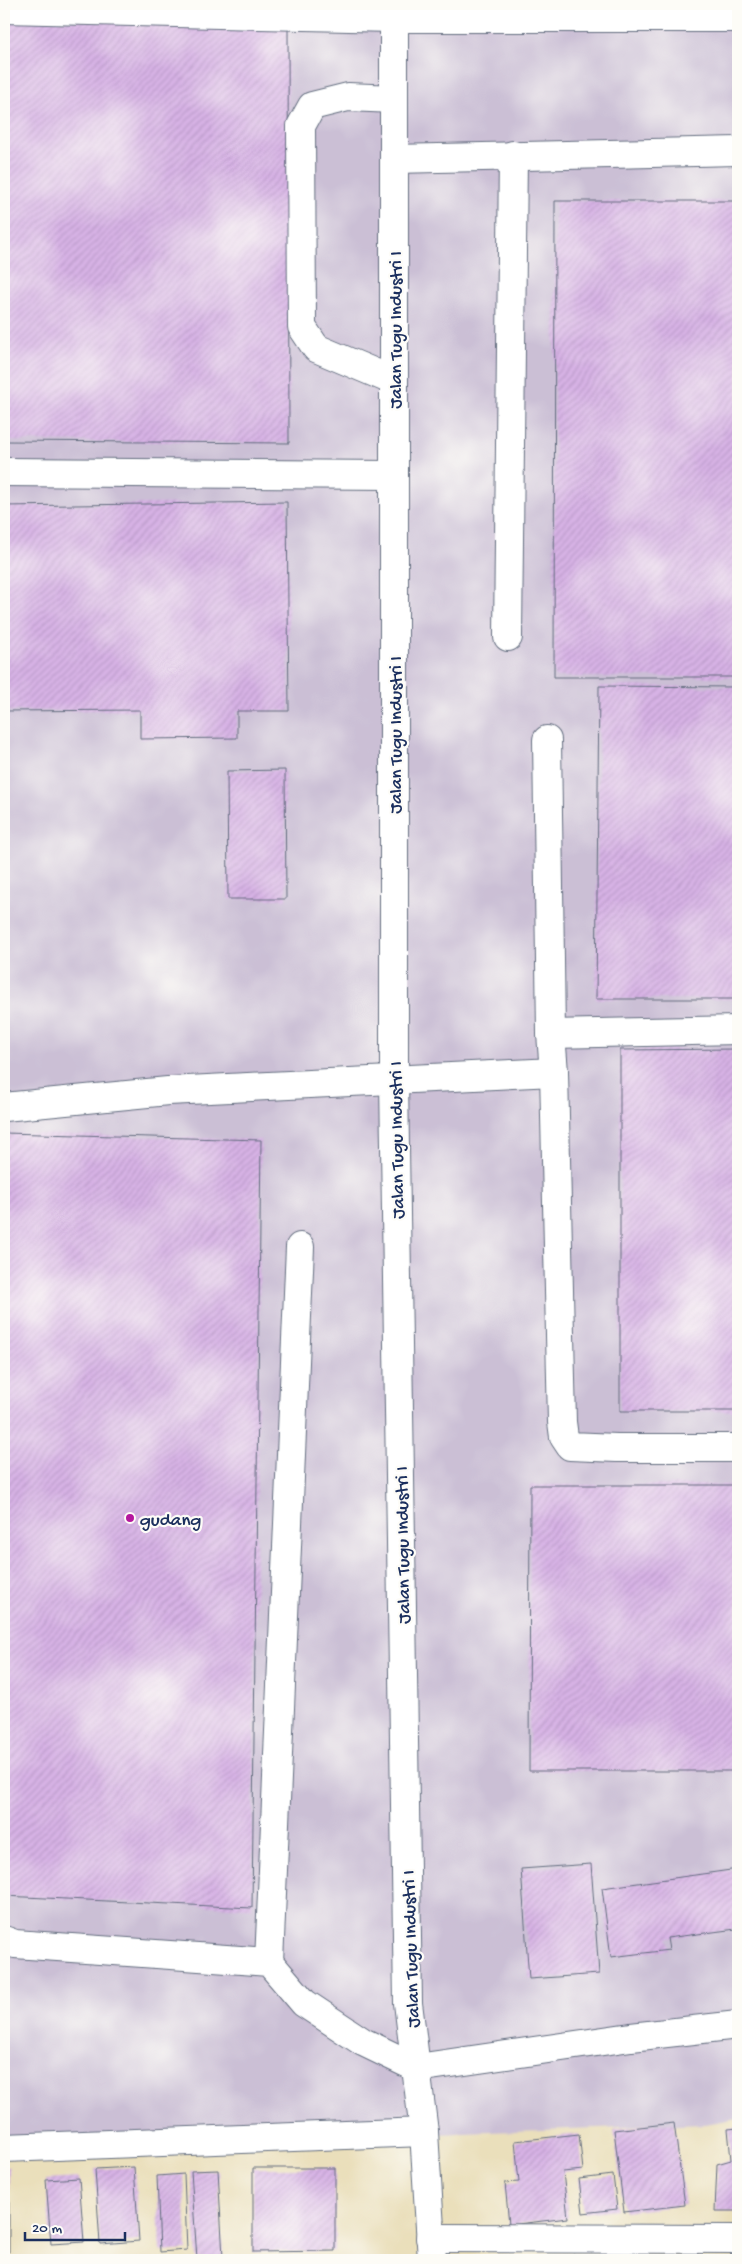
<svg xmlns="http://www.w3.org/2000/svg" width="742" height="2264" font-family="'Gochi Hand',sans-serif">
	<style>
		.industrial { fill: #cbbfd5 }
		.building { fill: url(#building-hatch) }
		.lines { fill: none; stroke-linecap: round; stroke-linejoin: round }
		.minor-casing { stroke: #636d7f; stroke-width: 30 }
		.minor { stroke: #fff; stroke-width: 28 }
		.poi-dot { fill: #b5179e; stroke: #fdfcf7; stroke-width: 2 }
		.labels { text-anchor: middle; stroke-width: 4.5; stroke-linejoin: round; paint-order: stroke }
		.street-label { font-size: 19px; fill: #1b2f5e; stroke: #fdfcf7 }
		.poi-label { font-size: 19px; fill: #1b2f5e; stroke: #fdfcf7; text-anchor: start }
	</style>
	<defs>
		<pattern id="building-hatch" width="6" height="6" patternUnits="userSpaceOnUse" patternTransform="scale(1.25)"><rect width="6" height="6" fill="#d7b2e5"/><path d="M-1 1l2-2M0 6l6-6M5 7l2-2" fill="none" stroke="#b899c7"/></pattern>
	</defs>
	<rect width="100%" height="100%" fill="#fdfcf7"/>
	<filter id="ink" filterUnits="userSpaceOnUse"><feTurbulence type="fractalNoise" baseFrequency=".02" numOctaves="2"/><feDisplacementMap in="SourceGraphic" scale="10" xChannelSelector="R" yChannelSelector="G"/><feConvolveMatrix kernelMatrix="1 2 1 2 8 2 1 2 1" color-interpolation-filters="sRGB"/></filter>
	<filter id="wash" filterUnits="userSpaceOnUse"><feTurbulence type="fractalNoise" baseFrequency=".0096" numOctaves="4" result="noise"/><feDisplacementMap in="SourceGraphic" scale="20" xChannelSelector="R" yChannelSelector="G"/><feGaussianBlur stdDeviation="1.12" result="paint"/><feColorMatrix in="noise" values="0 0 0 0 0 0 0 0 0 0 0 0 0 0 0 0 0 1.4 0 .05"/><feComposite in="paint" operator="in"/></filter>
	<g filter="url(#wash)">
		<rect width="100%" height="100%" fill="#eadfbb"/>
		<!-- industrial -->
		<path class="industrial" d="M 4,4 L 738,4 L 738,2118 L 706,2124 L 4,2150 Z"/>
		<g id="blocks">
			<!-- building -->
			<g class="building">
				<path d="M 4,19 L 288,24 L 289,443 L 4,441 Z"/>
				<path d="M 555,201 L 738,201 L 738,677 L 554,677 Z"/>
				<path d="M 287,502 L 289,711 L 237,711 L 237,738 L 140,739 L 140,710 L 4,711 L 4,506 Z"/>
				<path d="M 599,686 L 738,687 L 738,999 L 596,999 Z"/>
				<path d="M 285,770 L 286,899 L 228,899 L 227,771 Z"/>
				<path d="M 738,1049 L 738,1411 L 620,1411 L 620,1050 Z"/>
				<path d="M 4,1133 L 261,1140 L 252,1908 L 4,1896 Z"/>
				<path d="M 530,1485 L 738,1485 L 738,1771 L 529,1771 Z"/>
				<path d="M 591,1864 L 599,1974 L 529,1979 L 521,1869 Z"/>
				<path d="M 738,1869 L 738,1936 L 736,1929 L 667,1938 L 669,1950 L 611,1957 L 602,1888 Z"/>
				<path d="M 674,2123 L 685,2205 L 624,2212 L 614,2130 Z"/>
				<path d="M 738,2128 L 738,2211 L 715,2211 L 717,2164 L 731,2160 L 728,2129 Z"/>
				<path d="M 579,2134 L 583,2170 L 563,2172 L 568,2218 L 509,2225 L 505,2183 L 519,2182 L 515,2141 Z"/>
				<path d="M 4,2167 L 9,2167 L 9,2252 L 4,2253 Z"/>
				<path d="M 134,2167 L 139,2241 L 100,2244 L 95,2169 Z"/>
				<path d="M 253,2168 L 335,2168 L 335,2251 L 253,2252 Z"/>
				<path d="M 218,2170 L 223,2257 L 197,2259 L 191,2171 Z"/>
				<path d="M 184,2174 L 187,2250 L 160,2252 L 157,2176 Z"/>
				<path d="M 613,2175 L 617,2209 L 583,2213 L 579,2179 Z"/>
				<path d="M 79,2178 L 84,2242 L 51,2244 L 46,2180 Z"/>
			</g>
		</g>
	</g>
	<g filter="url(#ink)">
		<use href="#blocks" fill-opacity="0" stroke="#636d7f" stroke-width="1"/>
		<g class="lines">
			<!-- minor casing -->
			<g class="minor-casing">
				<g id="minor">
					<path d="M 394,4 L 394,1081 L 408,2003 L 424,2132 L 432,2260"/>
					<path d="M 4,9 L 394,18 L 738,18"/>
					<path d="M 394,159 L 738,151"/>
					<path d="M 394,381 L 316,348 L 302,327 L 301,126 L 312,106 L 348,97 L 394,99"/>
					<path d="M 4,472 L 394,475"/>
					<path d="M 508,637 L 513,155"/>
					<path d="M 547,740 L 551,1034 L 554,1072 L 562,1422 L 564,1437 L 570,1446 L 617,1448 L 738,1448"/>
					<path d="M 551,1034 L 738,1030"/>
					<path d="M 4,1107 L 168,1091 L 554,1072"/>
					<path d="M 4,1940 L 15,1944 L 269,1962 L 304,2003 L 363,2042 L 417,2068 L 631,2037 L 738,2025"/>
					<path d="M 269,1962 L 300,1247"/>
					<path d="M 4,2148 L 424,2132"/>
					<path d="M 430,2238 L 738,2239"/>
				</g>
			</g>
			<!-- minor -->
			<use href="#minor" class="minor"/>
		</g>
	</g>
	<!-- markers -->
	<circle class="poi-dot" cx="130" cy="1518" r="5"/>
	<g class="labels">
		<!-- street labels -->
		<g class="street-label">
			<text transform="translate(394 330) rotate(-90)" y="7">Jalan Tugu Industri I</text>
			<text transform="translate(394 735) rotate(-90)" y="7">Jalan Tugu Industri I</text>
			<text transform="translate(395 1140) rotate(-91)" y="7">Jalan Tugu Industri I</text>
			<text transform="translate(401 1545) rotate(-91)" y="7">Jalan Tugu Industri I</text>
			<text transform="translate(409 1949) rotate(-92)" y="7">Jalan Tugu Industri I</text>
		</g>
		<!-- poi labels -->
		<g class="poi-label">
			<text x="140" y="1525">gudang</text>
		</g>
	</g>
	<!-- margin -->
	<rect width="742" height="2264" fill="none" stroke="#fdfcf7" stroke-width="20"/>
	<!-- scale -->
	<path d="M25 2232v8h100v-8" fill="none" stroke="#1b2f5e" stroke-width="2.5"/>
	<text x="32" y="2232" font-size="15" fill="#1b2f5e" stroke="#fdfcf7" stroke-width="4" paint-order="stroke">20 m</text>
</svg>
